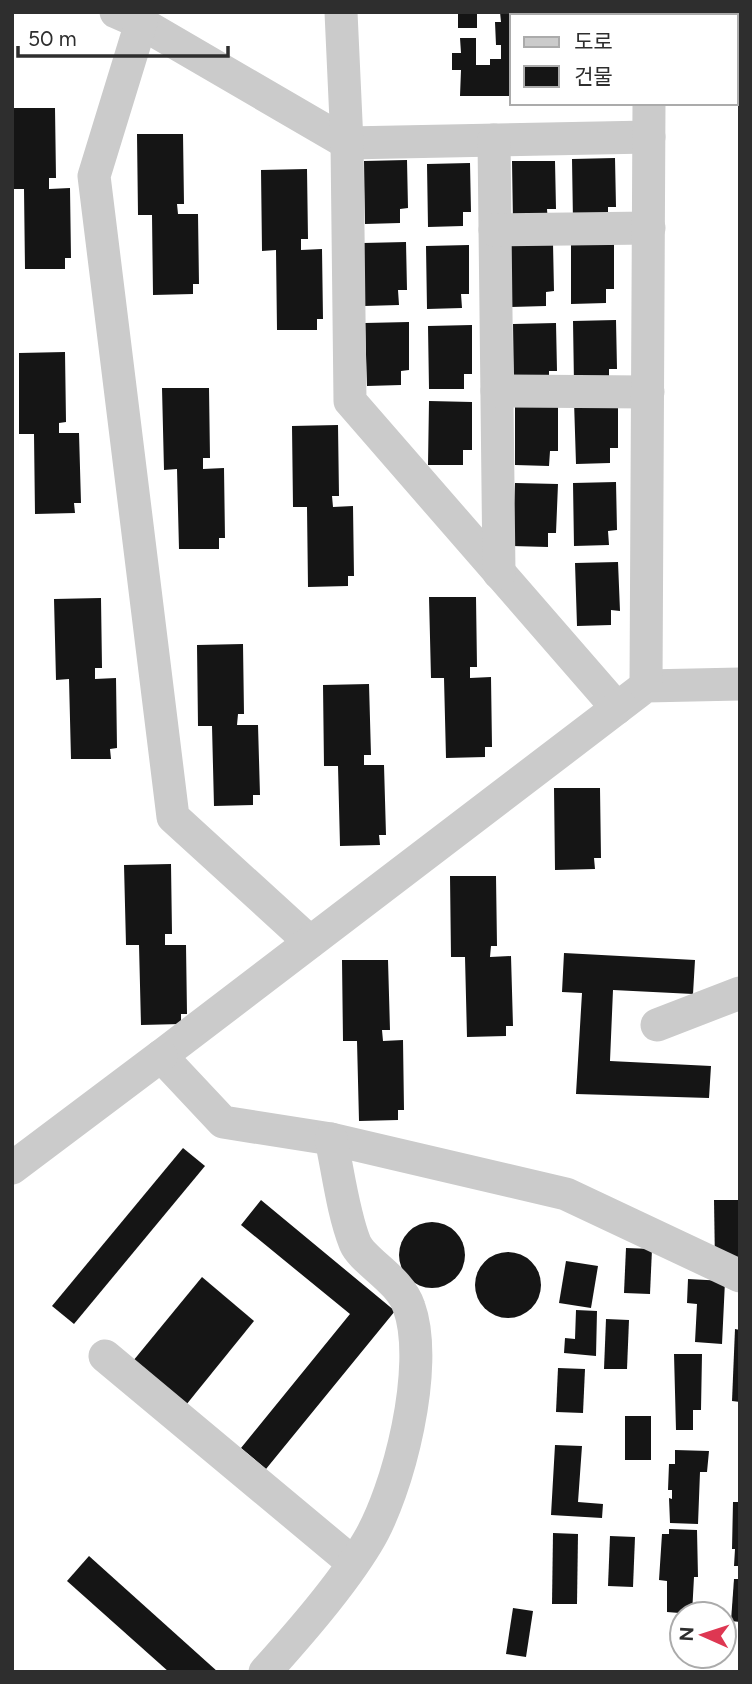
<svg xmlns="http://www.w3.org/2000/svg" width="752" height="1684" font-family="Figtree,'Noto Sans KR',sans-serif">
	<style>
		.building { fill: #151515 }
		.lines { fill: none; stroke-linecap: round; stroke-linejoin: round }
		.minor { stroke: #cbcbcb; stroke-width: 33 }
	</style>
	<rect width="100%" height="100%" fill="#fff"/>
	<!-- building -->
	<g class="building">
		<rect x="458" y="12" width="19" height="16"/>
		<path d="M 500,12 L 545,12 L 545,16 L 512,16 L 512,96 L 460,96 L 461,70 L 452,70 L 452,53 L 461,53 L 460,38 L 476,38 L 476,65 L 490,65 L 490,59 L 501,59 L 501,45 L 496,45 L 495,22 L 501,22 Z"/>
		<path d="M 12,108 L 55,108 L 56,178 L 49,178 L 49,189 L 70,188 L 71,258 L 65,258 L 65,269 L 25,269 L 24,189 L 12,189 Z"/>
		<path d="M 137,134 L 183,134 L 184,204 L 177,204 L 178,214 L 198,214 L 199,284 L 193,284 L 193,294 L 153,295 L 152,215 L 138,215 Z"/>
		<path d="M 615,158 L 616,207 L 608,207 L 608,221 L 573,222 L 572,159 Z"/>
		<path d="M 407,160 L 408,208 L 400,209 L 400,223 L 365,224 L 364,161 Z"/>
		<path d="M 512,161 L 555,161 L 556,209 L 547,209 L 548,224 L 513,224 Z"/>
		<path d="M 470,163 L 471,212 L 463,212 L 463,226 L 428,227 L 427,164 Z"/>
		<path d="M 307,169 L 308,239 L 301,239 L 301,250 L 322,249 L 323,319 L 317,319 L 317,330 L 277,330 L 276,250 L 262,251 L 261,170 Z"/>
		<path d="M 614,240 L 614,289 L 606,289 L 606,303 L 571,304 L 571,241 Z"/>
		<path d="M 406,242 L 407,290 L 398,290 L 399,305 L 364,306 L 363,243 Z"/>
		<path d="M 553,243 L 554,291 L 546,292 L 546,306 L 511,307 L 510,244 Z"/>
		<path d="M 469,245 L 469,294 L 461,294 L 462,308 L 427,309 L 426,246 Z"/>
		<path d="M 616,320 L 617,369 L 609,369 L 609,384 L 574,384 L 573,321 Z"/>
		<path d="M 409,322 L 409,370 L 401,371 L 401,385 L 367,386 L 365,323 Z"/>
		<path d="M 556,323 L 557,371 L 549,371 L 549,386 L 514,387 L 513,324 Z"/>
		<path d="M 472,325 L 472,374 L 464,374 L 464,389 L 429,389 L 428,326 Z"/>
		<path d="M 65,352 L 66,422 L 59,423 L 59,433 L 79,433 L 81,503 L 74,503 L 75,513 L 35,514 L 34,434 L 19,434 L 19,353 Z"/>
		<path d="M 162,388 L 209,388 L 210,458 L 203,458 L 203,469 L 224,468 L 225,538 L 219,538 L 219,549 L 179,549 L 177,469 L 164,470 Z"/>
		<path d="M 618,400 L 618,448 L 610,448 L 610,463 L 576,464 L 574,401 Z"/>
		<path d="M 429,401 L 472,402 L 472,450 L 463,450 L 463,465 L 428,465 Z"/>
		<path d="M 515,403 L 558,403 L 558,451 L 550,451 L 549,466 L 515,465 Z"/>
		<path d="M 338,425 L 339,496 L 332,496 L 333,507 L 353,506 L 354,576 L 348,576 L 348,586 L 308,587 L 307,507 L 293,507 L 292,426 Z"/>
		<path d="M 616,482 L 617,530 L 608,531 L 609,545 L 574,546 L 573,483 Z"/>
		<path d="M 515,483 L 558,484 L 556,533 L 548,533 L 548,547 L 512,546 Z"/>
		<path d="M 618,562 L 620,611 L 611,610 L 611,625 L 577,626 L 575,563 Z"/>
		<path d="M 429,597 L 476,597 L 477,667 L 470,667 L 470,678 L 491,677 L 492,747 L 485,747 L 485,757 L 446,758 L 444,678 L 431,678 Z"/>
		<path d="M 101,598 L 102,668 L 95,668 L 95,679 L 116,678 L 117,748 L 110,749 L 111,759 L 71,759 L 69,679 L 56,680 L 54,599 Z"/>
		<path d="M 243,644 L 244,714 L 238,714 L 237,725 L 258,725 L 260,795 L 253,795 L 253,805 L 214,806 L 212,726 L 198,726 L 197,645 Z"/>
		<path d="M 369,684 L 371,755 L 364,755 L 364,765 L 384,765 L 386,835 L 379,835 L 380,845 L 340,846 L 338,766 L 324,766 L 323,685 Z"/>
		<path d="M 554,788 L 600,788 L 601,858 L 594,858 L 595,869 L 555,870 Z"/>
		<path d="M 171,864 L 172,934 L 165,934 L 165,945 L 186,945 L 187,1014 L 181,1014 L 181,1024 L 141,1025 L 139,945 L 126,945 L 124,865 Z"/>
		<path d="M 450,876 L 496,876 L 497,946 L 491,946 L 490,957 L 511,956 L 513,1026 L 506,1026 L 506,1036 L 467,1037 L 465,957 L 451,957 Z"/>
		<path d="M 564,953 L 695,960 L 693,994 L 613,990 L 610,1061 L 711,1066 L 709,1098 L 576,1094 L 582,993 L 562,992 Z"/>
		<path d="M 342,960 L 388,960 L 390,1030 L 382,1030 L 383,1041 L 403,1040 L 404,1110 L 398,1110 L 398,1120 L 359,1121 L 357,1041 L 343,1041 Z"/>
		<path d="M 183,1148 L 205,1166 L 74,1324 L 52,1306 Z"/>
		<path d="M 261,1200 L 395,1311 L 266,1469 L 241,1448 L 350,1314 L 241,1225 Z"/>
		<path d="M 714,1200 L 740,1200 L 740,1263 L 715,1263 Z"/>
		<circle cx="432" cy="1255" r="33"/>
		<path d="M 626,1248 L 652,1249 L 650,1294 L 624,1293 Z"/>
		<circle cx="508" cy="1285" r="33"/>
		<path d="M 566,1261 L 598,1266 L 591,1308 L 559,1303 Z"/>
		<path d="M 202,1277 L 254,1321 L 186,1405 L 133,1361 Z"/>
		<path d="M 688,1279 L 725,1281 L 722,1344 L 695,1342 L 697,1304 L 687,1303 Z"/>
		<path d="M 576,1310 L 597,1311 L 596,1356 L 564,1353 L 565,1338 L 575,1339 Z"/>
		<path d="M 606,1319 L 629,1320 L 627,1369 L 604,1369 Z"/>
		<path d="M 735,1329 L 740,1330 L 740,1402 L 732,1401 Z"/>
		<path d="M 674,1354 L 702,1354 L 701,1410 L 693,1410 L 693,1430 L 676,1430 Z"/>
		<path d="M 558,1368 L 585,1369 L 583,1413 L 556,1412 Z"/>
		<rect x="625" y="1416" width="26" height="44"/>
		<path d="M 555,1445 L 582,1446 L 578,1502 L 603,1504 L 602,1518 L 551,1515 Z"/>
		<path d="M 675,1450 L 709,1451 L 707,1472 L 700,1472 L 698,1524 L 670,1523 L 669,1498 L 672,1499 L 672,1490 L 668,1490 L 669,1464 L 675,1464 Z"/>
		<path d="M 733,1502 L 740,1502 L 740,1566 L 734,1566 L 735,1549 L 732,1549 Z"/>
		<path d="M 669,1529 L 697,1530 L 698,1577 L 694,1577 L 692,1614 L 667,1612 L 667,1581 L 659,1580 L 662,1534 L 669,1534 Z"/>
		<path d="M 553,1533 L 578,1534 L 577,1604 L 552,1604 Z"/>
		<path d="M 610,1536 L 635,1537 L 633,1587 L 608,1586 Z"/>
		<path d="M 89,1556 L 218,1672 L 169,1672 L 67,1581 Z"/>
		<path d="M 734,1579 L 740,1579 L 740,1622 L 731,1621 Z"/>
		<path d="M 513,1608 L 533,1611 L 526,1657 L 506,1654 Z"/>
	</g>
	<g class="lines">
		<!-- minor -->
		<g class="minor">
			<path d="M 116,12 L 141,23 L 347,143 L 649,137"/>
			<path d="M 341,12 L 347,143 L 350,401 L 617,708"/>
			<path d="M 649,16 L 649,12"/>
			<path d="M 141,23 L 94,176 L 173,817 L 310,942"/>
			<path d="M 494,140 L 499,573"/>
			<path d="M 495,230 L 649,228"/>
			<path d="M 497,391 L 648,392"/>
			<path d="M 740,684 L 646,686 L 161,1056 L 223,1122 L 331,1139 L 566,1194 L 740,1276"/>
			<path d="M 646,686 L 649,103"/>
			<path d="M 657,1025 L 740,993"/>
			<path d="M 12,1168 L 161,1056"/>
			<path d="M 105,1356 L 352,1562"/>
			<path d="M 265,1672 C 299,1634 341,1586 367,1543 C 399,1491 430,1365 409,1307 C 400,1279 363,1262 355,1243 C 343,1213 338,1171 331,1139"/>
		</g>
	</g>
	<!-- border -->
	<rect width="752" height="1684" fill="none" stroke="#2e2e2e" stroke-width="28"/>
	<!-- legend -->
	<rect x="510" y="14" width="228" height="91" fill="#ffffff" stroke="#ababab" stroke-width="2"/>
	<rect x="524" y="37" width="35" height="10" fill="#cbcbcb" stroke="#ababab" stroke-width="2"/>
	<text x="574" y="49" font-size="21" fill="#2e2e2e">도로</text>
	<rect x="524" y="66" width="35" height="21" fill="#151515" stroke="#ababab" stroke-width="2"/>
	<text x="574" y="84" font-size="21" fill="#2e2e2e">건물</text>
	<!-- north arrow -->
	<g transform="translate(703 1635) rotate(273)"><circle r="33" fill="#ffffff" stroke="#ababab" stroke-width="2"/>
	<path d="M0-5L12 26L0 18L-12 26Z" fill="#de3752"/>
	<text y="-10" font-size="19" font-weight="bold" text-anchor="middle" fill="#2e2e2e">N</text>
	</g>
	<!-- scale -->
	<path d="M18 46v10h210v-10" fill="none" stroke="#2e2e2e" stroke-width="3.5"/>
	<text x="28" y="46" font-size="21" fill="#2e2e2e" stroke="#ffffff" stroke-width="5" paint-order="stroke">50 m</text>
</svg>
